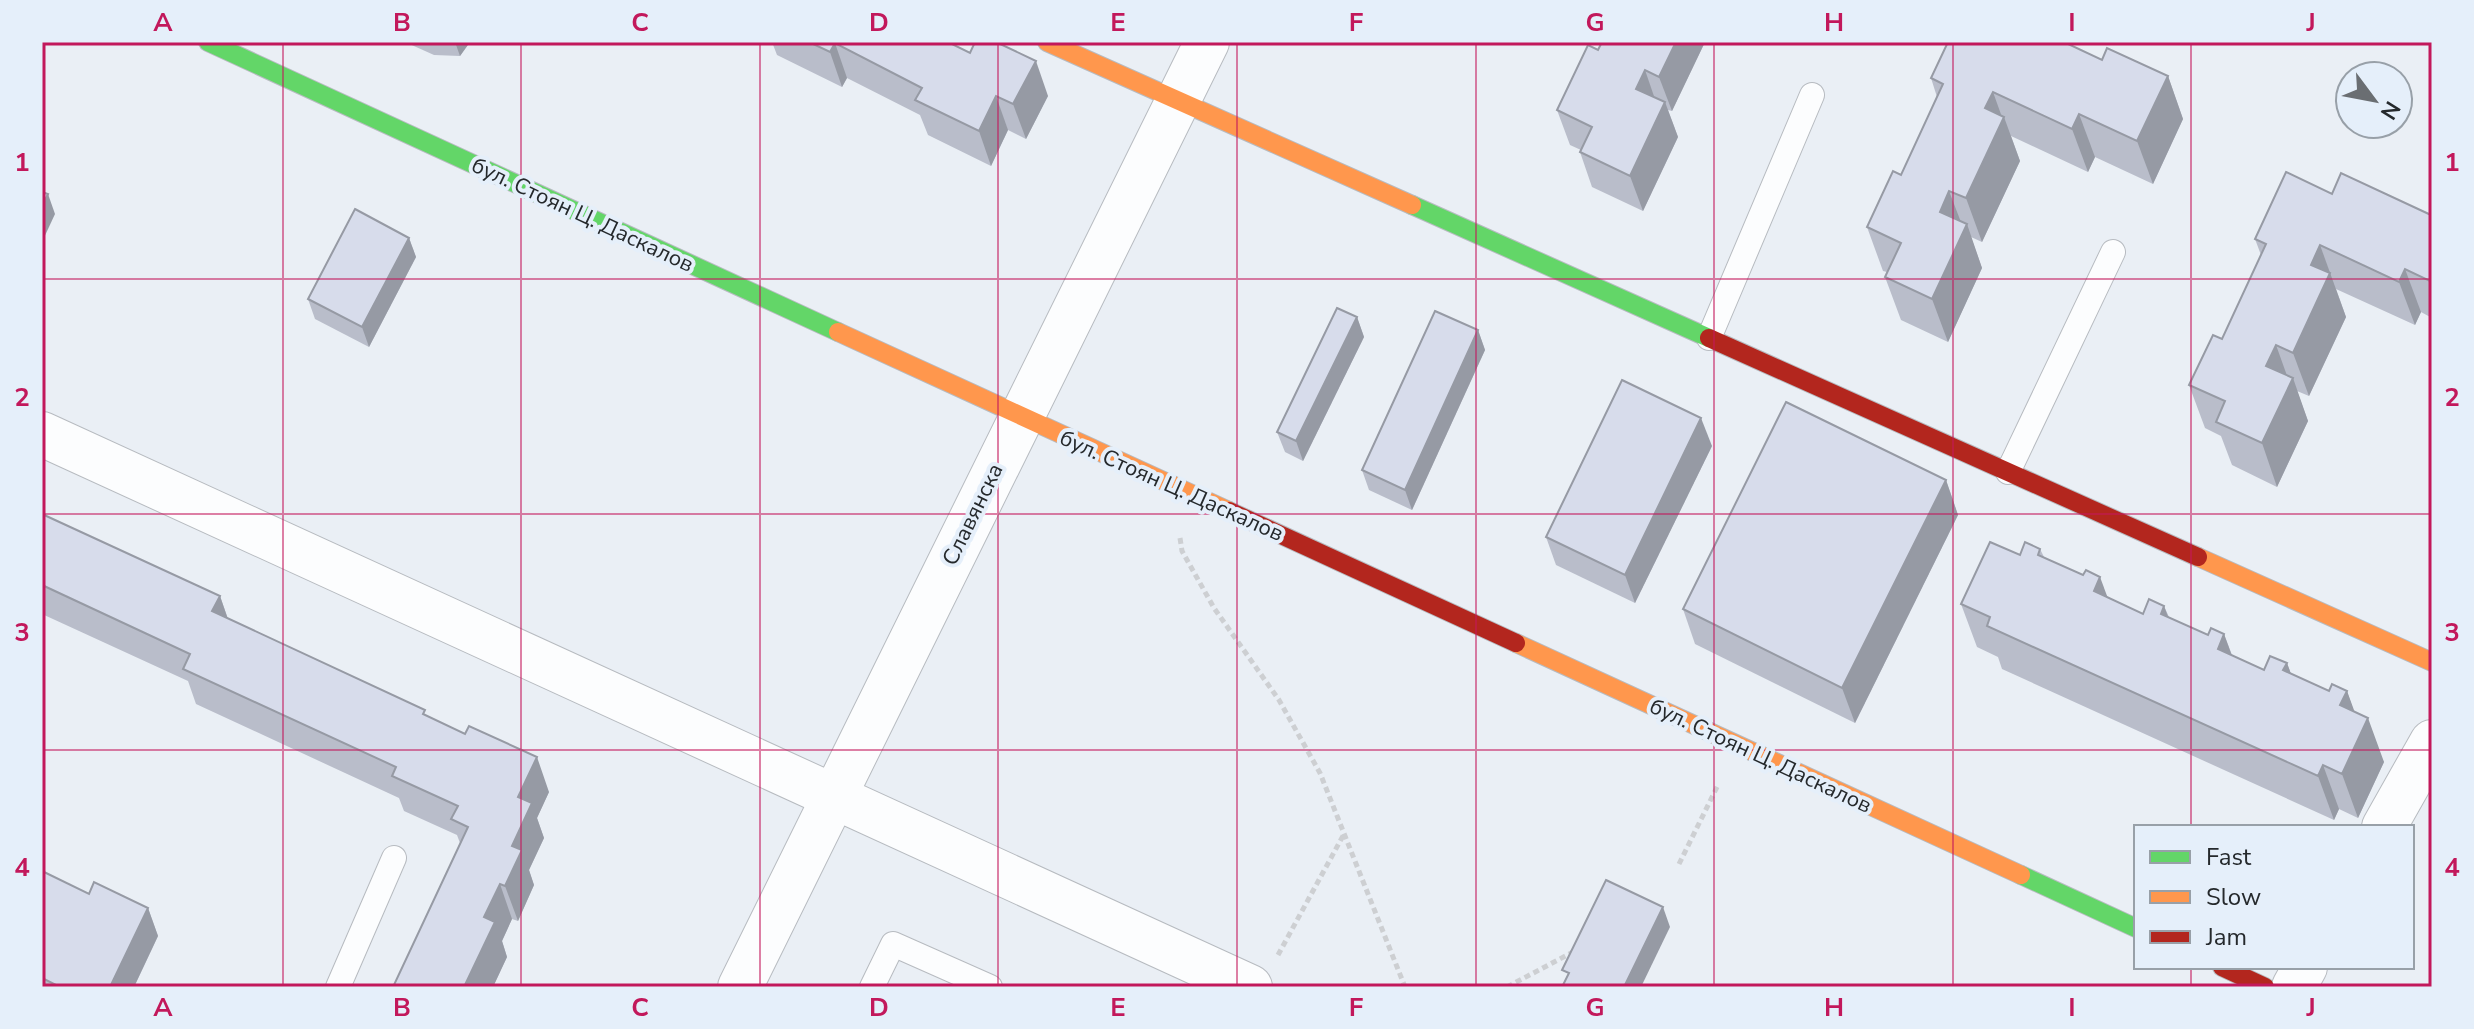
<svg xmlns="http://www.w3.org/2000/svg" width="2474" height="1029" font-family="'Nunito Sans',sans-serif">
	<style>
		.lines { fill: none; stroke-linecap: round; stroke-linejoin: round }
		.lane-casing { stroke: #b7bbc0; stroke-width: 26 }
		.street-casing { stroke: #b7bbc0; stroke-width: 46 }
		.fast-casing { stroke: #b7bbc0; stroke-width: 20 }
		.slow-casing { stroke: #b7bbc0; stroke-width: 20 }
		.jam-casing { stroke: #b7bbc0; stroke-width: 20 }
		.path { stroke: #cdcfd2; stroke-width: 5; stroke-dasharray: 6 4; stroke-linecap: butt }
		.lane { stroke: #fcfdfe; stroke-width: 24 }
		.street { stroke: #fcfdfe; stroke-width: 44 }
		.fast { stroke: #63d668; stroke-width: 18 }
		.slow { stroke: #ff974d; stroke-width: 18 }
		.jam { stroke: #b3261e; stroke-width: 18 }
		.wall { fill: #b9bdca }
		.shaded-wall { fill: #969aa4 }
		.building { fill: #d7dceb; stroke: #969aa4; stroke-width: 2 }
		.grid { fill: none; stroke: #c2185b; stroke-width: 2; stroke-opacity: 0.55 }
		.labels { text-anchor: middle; stroke-width: 8; stroke-linejoin: round; paint-order: stroke }
		.street-label { font-size: 22px; fill: #25292c; stroke: #e5effa }
		.neatline { fill: none; stroke: #c2185b; stroke-width: 3 }
		.grid-label { font-size: 26px; text-anchor: middle; font-weight: bold; fill: #c2185b }
	</style>
	<rect width="100%" height="100%" fill="#eaeff5"/>
	<g class="lines">
		<!-- lane casing -->
		<g class="lane-casing">
			<g id="lane">
				<path d="M 1709,338 L 1812,95"/>
				<path d="M 2008,472 L 2113,252"/>
				<path d="M 338,987 L 394,858"/>
				<path d="M 872,987 L 893,944 L 990,987"/>
			</g>
		</g>
		<!-- street casing -->
		<g class="street-casing">
			<g id="street">
				<path d="M 42,434 L 1250,987"/>
				<path d="M 2384,827 L 2432,742"/>
				<path d="M 740,987 L 1207,42"/>
				<path d="M 2294,987 L 2305,967"/>
			</g>
		</g>
		<!-- fast casing -->
		<g class="fast-casing">
			<g id="fast">
				<path d="M 208,42 L 838,332"/>
				<path d="M 1412,205 L 1709,338"/>
				<path d="M 2021,875 L 2136,928"/>
			</g>
		</g>
		<!-- slow casing -->
		<g class="slow-casing">
			<g id="slow">
				<path d="M 1047,42 L 1412,205"/>
				<path d="M 838,332 L 1229,511"/>
				<path d="M 2198,557 L 2432,662"/>
				<path d="M 1516,643 L 2021,875"/>
			</g>
		</g>
		<!-- jam casing -->
		<g class="jam-casing">
			<g id="jam">
				<path d="M 1709,338 L 2198,557"/>
				<path d="M 1229,511 L 1516,643"/>
				<path d="M 2222,967 L 2265,987"/>
			</g>
		</g>
		<!-- path -->
		<g class="path">
			<path d="M 1180,538 L 1182,551 L 1214,608 L 1279,700 L 1320,773 L 1405,987"/>
			<path d="M 1679,864 L 1718,785"/>
			<path d="M 1278,955 L 1344,834"/>
			<path d="M 1507,987 L 1573,952"/>
		</g>
		<!-- lane -->
		<use href="#lane" class="lane"/>
		<!-- street -->
		<use href="#street" class="street"/>
		<!-- fast -->
		<use href="#fast" class="fast"/>
		<!-- slow -->
		<use href="#slow" class="slow"/>
		<!-- jam -->
		<use href="#jam" class="jam"/>
	</g>
	<!-- wall -->
	<g class="wall">
		<path d="M 405,42 L 470,42 L 460,56 L 434,55 Z"/>
		<path d="M 772,42 L 948,42 L 1048,96 L 1026,139 L 1008,130 L 991,166 L 928,135 L 920,115 L 847,78 L 842,87 L 777,55 Z"/>
		<path d="M 1602,42 L 1705,42 L 1672,111 L 1668,110 L 1678,137 L 1643,211 L 1592,187 L 1580,152 L 1581,150 L 1570,145 L 1557,110 L 1598,50 Z"/>
		<path d="M 2102,60 L 2168,76 L 2183,119 L 2153,184 L 2095,157 L 2088,172 L 2011,136 L 2020,161 L 1982,242 L 1971,237 L 1982,268 L 1948,342 L 1901,320 L 1885,277 L 1887,272 L 1883,271 L 1867,227 L 1901,175 L 1937,97 L 1931,78 Z"/>
		<path d="M 2332,194 L 2431,215 L 2432,212 L 2432,318 L 2421,312 L 2415,325 L 2336,289 L 2346,317 L 2309,396 L 2297,391 L 2308,421 L 2277,487 L 2232,465 L 2221,436 L 2205,428 L 2189,385 L 2222,339 L 2261,255 L 2255,239 Z"/>
		<path d="M 409,238 L 416,257 L 369,347 L 315,319 L 308,299 Z"/>
		<path d="M 1357,317 L 1364,337 L 1303,461 L 1285,452 L 1277,432 Z"/>
		<path d="M 1478,330 L 1485,350 L 1412,510 L 1369,490 L 1362,470 Z"/>
		<path d="M 1712,446 L 1635,603 L 1556,565 L 1546,537 Z"/>
		<path d="M 1946,480 L 1958,515 L 1855,723 L 1695,644 L 1683,609 Z"/>
		<path d="M 42,514 L 220,596 L 228,619 L 427,716 L 549,792 L 537,818 L 544,838 L 529,870 L 534,885 L 518,921 L 512,919 L 502,941 L 507,957 L 493,987 L 393,987 L 460,843 L 457,835 L 404,811 L 399,798 L 196,704 L 188,681 L 42,614 Z"/>
		<path d="M 2040,549 L 2044,557 L 2108,598 L 2143,614 L 2164,606 L 2169,617 L 2208,635 L 2224,634 L 2232,655 L 2264,670 L 2287,663 L 2291,674 L 2329,691 L 2347,691 L 2354,712 L 2384,762 L 2358,818 L 2339,809 L 2334,820 L 2002,669 L 1998,657 L 1977,647 L 1961,604 L 2020,555 Z"/>
		<path d="M 42,871 L 89,894 L 148,908 L 158,936 L 134,987 L 42,987 Z"/>
	</g>
	<!-- shaded-wall -->
	<g class="shaded-wall">
		<path d="M 455,42 L 470,42 L 460,56 Z"/>
		<path d="M 1676,42 L 1705,42 L 1672,111 L 1659,77 Z"/>
		<path d="M 835,43 L 847,78 L 842,87 L 830,52 Z"/>
		<path d="M 1036,61 L 1048,96 L 1026,139 L 1013,104 Z"/>
		<path d="M 1645,70 L 1657,105 L 1636,89 Z"/>
		<path d="M 2168,76 L 2183,119 L 2153,184 L 2137,141 Z"/>
		<path d="M 1993,92 L 2003,120 L 2004,117 L 2020,161 L 1982,242 L 1966,198 L 1985,108 Z"/>
		<path d="M 996,96 L 1008,130 L 991,166 L 979,131 Z"/>
		<path d="M 1665,102 L 1678,137 L 1643,211 L 1630,176 Z"/>
		<path d="M 2079,114 L 2095,157 L 2088,172 L 2072,129 Z"/>
		<path d="M 1949,191 L 1964,230 L 1967,224 L 1982,268 L 1948,342 L 1932,299 L 1940,212 Z"/>
		<path d="M 48,194 L 55,214 L 42,242 L 42,206 Z"/>
		<path d="M 409,238 L 416,257 L 369,347 L 362,327 Z"/>
		<path d="M 2320,245 L 2346,317 L 2309,396 L 2293,353 L 2311,265 Z"/>
		<path d="M 2405,269 L 2421,312 L 2415,325 L 2399,282 Z"/>
		<path d="M 1357,317 L 1364,337 L 1303,461 L 1296,441 Z"/>
		<path d="M 1478,330 L 1485,350 L 1412,510 L 1405,490 Z"/>
		<path d="M 2276,345 L 2290,384 L 2293,378 L 2308,421 L 2277,487 L 2262,443 L 2266,366 Z"/>
		<path d="M 1701,418 L 1712,446 L 1635,603 L 1625,575 Z"/>
		<path d="M 1946,480 L 1958,515 L 1855,723 L 1842,688 Z"/>
		<path d="M 2100,577 L 2116,620 L 2094,591 Z"/>
		<path d="M 220,596 L 232,631 L 212,611 Z"/>
		<path d="M 2164,606 L 2180,649 L 2161,614 Z"/>
		<path d="M 2224,634 L 2240,678 L 2218,649 Z"/>
		<path d="M 2287,663 L 2303,707 L 2283,670 Z"/>
		<path d="M 2347,691 L 2362,732 L 2368,718 L 2384,762 L 2358,818 L 2342,774 L 2340,705 Z"/>
		<path d="M 537,757 L 549,792 L 537,818 L 544,838 L 529,870 L 534,885 L 518,921 L 505,886 L 518,797 Z"/>
		<path d="M 2323,765 L 2339,809 L 2334,820 L 2318,776 Z"/>
		<path d="M 500,884 L 512,919 L 502,941 L 507,957 L 493,987 L 464,987 L 484,917 Z"/>
		<path d="M 1663,907 L 1670,927 L 1641,987 L 1624,987 Z"/>
		<path d="M 148,908 L 158,936 L 134,987 L 110,987 Z"/>
	</g>
	<!-- building -->
	<g class="building">
		<path d="M 809,42 L 948,42 L 970,53 L 975,42 L 996,42 L 1036,61 L 1013,104 L 996,96 L 979,131 L 915,100 L 922,88 L 835,43 L 830,52 Z"/>
		<path d="M 1602,42 L 1676,42 L 1659,77 L 1645,70 L 1636,89 L 1665,102 L 1630,176 L 1580,152 L 1592,127 L 1557,110 L 1588,45 L 1598,50 Z"/>
		<path d="M 1948,42 L 2064,42 L 2102,60 L 2107,48 L 2168,76 L 2137,141 L 2079,114 L 2072,129 L 1993,92 L 1985,108 L 2004,117 L 1966,198 L 1949,191 L 1940,212 L 1967,224 L 1932,299 L 1885,277 L 1901,243 L 1867,227 L 1893,171 L 1901,175 L 1943,84 L 1931,78 Z"/>
		<path d="M 2286,172 L 2332,194 L 2341,173 L 2431,215 L 2432,212 L 2432,282 L 2405,269 L 2399,282 L 2320,245 L 2311,265 L 2330,273 L 2293,353 L 2276,345 L 2266,366 L 2293,378 L 2262,443 L 2216,422 L 2225,401 L 2189,385 L 2213,335 L 2222,339 L 2266,244 L 2255,239 Z"/>
		<path d="M 42,192 L 48,194 L 42,206 Z"/>
		<path d="M 355,209 L 409,238 L 362,327 L 308,299 Z"/>
		<path d="M 1337,308 L 1357,317 L 1296,441 L 1277,432 Z"/>
		<path d="M 1435,311 L 1478,330 L 1405,490 L 1362,470 Z"/>
		<path d="M 1622,380 L 1701,418 L 1625,575 L 1546,537 Z"/>
		<path d="M 1786,402 L 1946,480 L 1842,688 L 1683,609 Z"/>
		<path d="M 42,514 L 220,596 L 212,611 L 425,710 L 423,714 L 465,734 L 469,726 L 537,757 L 518,797 L 532,803 L 512,846 L 522,850 L 505,886 L 500,884 L 484,917 L 495,922 L 464,987 L 393,987 L 468,827 L 451,819 L 458,806 L 392,776 L 396,767 L 183,669 L 190,654 L 42,585 Z"/>
		<path d="M 1990,542 L 2020,555 L 2025,542 L 2040,549 L 2038,555 L 2083,575 L 2086,570 L 2100,577 L 2094,591 L 2143,614 L 2149,599 L 2164,606 L 2161,614 L 2208,635 L 2211,628 L 2224,634 L 2218,649 L 2264,670 L 2270,656 L 2287,663 L 2283,670 L 2329,691 L 2332,684 L 2347,691 L 2340,705 L 2368,718 L 2342,774 L 2323,765 L 2318,776 L 1987,626 L 1990,617 L 1961,604 Z"/>
		<path d="M 42,871 L 89,894 L 94,882 L 148,908 L 110,987 L 55,987 L 56,985 L 42,978 Z"/>
		<path d="M 1606,880 L 1663,907 L 1624,987 L 1562,987 L 1569,973 L 1562,970 Z"/>
	</g>
	<!-- grid -->
	<path class="grid" d="M 283,42 L 283,987M 521,42 L 521,987M 760,42 L 760,987M 998,42 L 998,987M 1237,42 L 1237,987M 1476,42 L 1476,987M 1714,42 L 1714,987M 1953,42 L 1953,987M 2191,42 L 2191,827M 42,279 L 2432,279M 42,514 L 2432,514M 42,750 L 2432,750M 2191,967 L 2191,987"/>
	<g class="labels">
		<!-- street labels -->
		<g class="street-label">
			<text transform="translate(583 214) rotate(25)" y="8">бул. Стоян Ц. Даскалов</text>
			<text transform="translate(1172 485) rotate(24)" y="8">бул. Стоян Ц. Даскалов</text>
			<text transform="translate(972 514) rotate(-64)" y="8">Славянска</text>
			<text transform="translate(1761 755) rotate(25)" y="8">бул. Стоян Ц. Даскалов</text>
		</g>
	</g>
	<!-- border -->
	<rect width="2474" height="1029" fill="none" stroke="#e5effa" stroke-width="88"/>
	<!-- legend -->
	<rect x="2134" y="825" width="280" height="144" fill="#e5effa" stroke="#98a0a8" stroke-width="2"/>
	<rect x="2150" y="851" width="40" height="12" fill="#63d668" stroke="#98a0a8" stroke-width="2"/>
	<text x="2206" y="865" font-size="24" fill="#25292c">Fast</text>
	<rect x="2150" y="891" width="40" height="12" fill="#ff974d" stroke="#98a0a8" stroke-width="2"/>
	<text x="2206" y="905" font-size="24" fill="#25292c">Slow</text>
	<rect x="2150" y="931" width="40" height="12" fill="#b3261e" stroke="#98a0a8" stroke-width="2"/>
	<text x="2206" y="945" font-size="24" fill="#25292c">Jam</text>
	<!-- north arrow -->
	<g transform="translate(2374 100) rotate(122)"><circle r="38" fill="#e5effa" stroke="#98a0a8" stroke-width="2"/>
	<path d="M0-6L14 30L0 20L-14 30Z" fill="#6a6e72"/>
	<text y="-12" font-size="22" font-weight="bold" text-anchor="middle" fill="#25292c">N</text>
	</g>
	<rect x="44" y="44" width="2386" height="941" class="neatline"/>
	<g class="grid-label">
		<text x="163" y="31">A</text>
		<text x="402" y="31">B</text>
		<text x="640" y="31">C</text>
		<text x="879" y="31">D</text>
		<text x="1118" y="31">E</text>
		<text x="1356" y="31">F</text>
		<text x="1595" y="31">G</text>
		<text x="1834" y="31">H</text>
		<text x="2072" y="31">I</text>
		<text x="2311" y="31">J</text>
		<text x="22" y="171">1</text>
		<text x="2452" y="171">1</text>
		<text x="22" y="406">2</text>
		<text x="2452" y="406">2</text>
		<text x="22" y="641">3</text>
		<text x="2452" y="641">3</text>
		<text x="22" y="876">4</text>
		<text x="2452" y="876">4</text>
		<text x="163" y="1016">A</text>
		<text x="402" y="1016">B</text>
		<text x="640" y="1016">C</text>
		<text x="879" y="1016">D</text>
		<text x="1118" y="1016">E</text>
		<text x="1356" y="1016">F</text>
		<text x="1595" y="1016">G</text>
		<text x="1834" y="1016">H</text>
		<text x="2072" y="1016">I</text>
		<text x="2311" y="1016">J</text>
	</g>
</svg>
